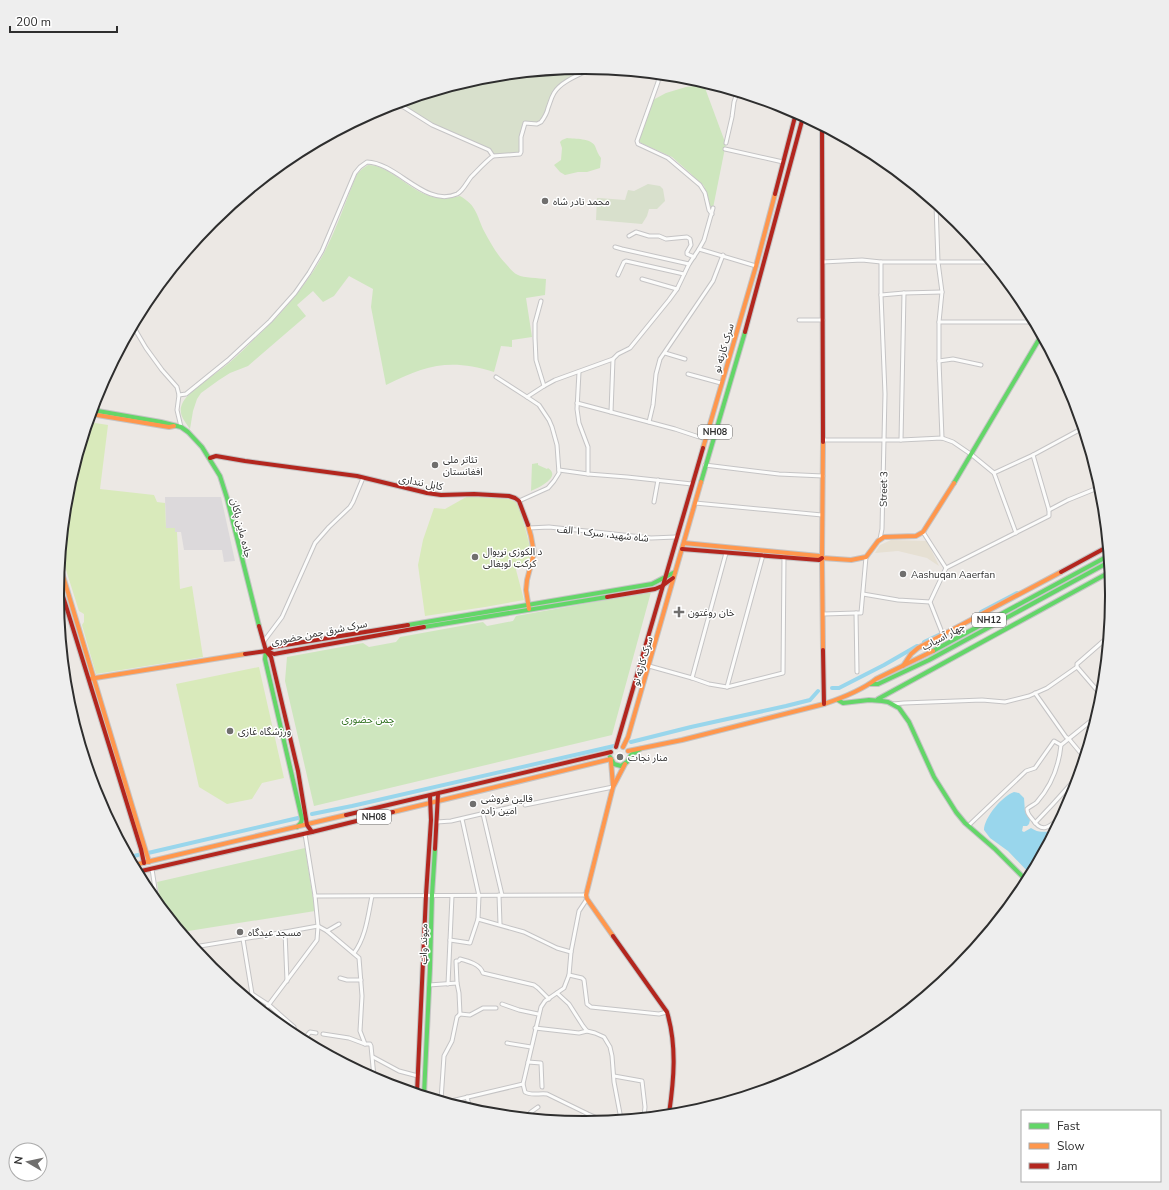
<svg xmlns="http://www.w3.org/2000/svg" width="1169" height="1190" font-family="'Nunito Sans','Noto Sans Arabic',sans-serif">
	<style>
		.industrial { fill: #dcd9db }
		.education { fill: #e6e0d3 }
		.green { fill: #cee6be }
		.cemetery { fill: #d8e0cc }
		.pitch { fill: #d9eabb }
		.water { fill: #99d6ec }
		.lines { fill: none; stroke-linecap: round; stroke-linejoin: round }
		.canal { stroke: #99d6ec; stroke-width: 4 }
		.street-casing { stroke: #c5c4c5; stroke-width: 5 }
		.fast-casing { stroke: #c5c4c5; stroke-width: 6 }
		.slow-casing { stroke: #c5c4c5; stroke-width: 6 }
		.jam-casing { stroke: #c5c4c5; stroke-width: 6 }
		.street { stroke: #fcfcfb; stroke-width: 3 }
		.fast { stroke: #63d668; stroke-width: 4 }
		.slow { stroke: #ff974d; stroke-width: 4 }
		.jam { stroke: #b3261e; stroke-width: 4 }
		.poi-dot { fill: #706f6e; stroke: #fff; stroke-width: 1.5 }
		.labels { text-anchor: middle; stroke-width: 3; stroke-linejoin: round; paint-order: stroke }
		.shield { fill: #fff; stroke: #6d6d6d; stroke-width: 1 }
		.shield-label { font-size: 9px; font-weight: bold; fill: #2e2e2e }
		.poi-label { font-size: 10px; fill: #2e2e2e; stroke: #fff; text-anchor: start }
		.street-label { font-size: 10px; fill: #2e2e2e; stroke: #fff }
		.park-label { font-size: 10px; fill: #2c6e1b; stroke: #fff }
		.rim { fill: none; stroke: #2e2e2e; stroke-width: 2 }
	</style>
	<rect width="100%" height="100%" fill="#ece8e4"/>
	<!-- industrial -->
	<path class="industrial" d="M 165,497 L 221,497 L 235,561 L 224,562 L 222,550 L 184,550 L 181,532 L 175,532 L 166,528 Z"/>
	<!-- education -->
	<path class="education" d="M 891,540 L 927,541 L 939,566 L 927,558 L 898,551 L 875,553 L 880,545 Z"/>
	<!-- green -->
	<g class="green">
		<path d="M 695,86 L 705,88 L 725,142 L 726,143 L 713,208 L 710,206 L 704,186 L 689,172 L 672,157 L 641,143 L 639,141 L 651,101 L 666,93 L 686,87 Z"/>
		<path d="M 567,138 C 575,139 591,138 595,146 C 597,151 598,154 601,158 L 600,168 L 587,172 L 578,172 L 565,175 L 560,172 L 554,165 L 561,160 L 562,148 L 560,142 L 562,140 Z"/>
		<path d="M 368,165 C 378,165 386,170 394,175 C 417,190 431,204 460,196 C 477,206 476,214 484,231 C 490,242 497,255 506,264 C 510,268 513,273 518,275 C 523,278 539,278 546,279 L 545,295 L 526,298 L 532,337 L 512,340 L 512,347 L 501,346 L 494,372 C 450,358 426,365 386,385 L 371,307 L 373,289 L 349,276 L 334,296 L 323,302 L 313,291 L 297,305 L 306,316 L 248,366 L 230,373 L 219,380 L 201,393 L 197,399 L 193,411 L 190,429 C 184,420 177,413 183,402 C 191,389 216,374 229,363 C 244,350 257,336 271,323 C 292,302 310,279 324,253 C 337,228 346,200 357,174 L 362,169 Z"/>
		<path d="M 538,463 L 538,465 L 547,469 L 548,468 C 562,477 538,488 531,491 L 532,464 Z"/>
		<path d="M 651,592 L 612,735 L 314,806 L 285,681 L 287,657 L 363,643 L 369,647 L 396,642 L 400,637 L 483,622 L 487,626 L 513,621 L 516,616 Z"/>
		<path d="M 305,848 L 315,911 L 182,932 L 161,907 L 157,882 Z"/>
	</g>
	<!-- cemetery -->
	<g class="cemetery">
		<path d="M 579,68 L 579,75 L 556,90 L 541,122 L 523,124 L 521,152 L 493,156 L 491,152 L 435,125 L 397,103 L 482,78 Z"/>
		<path d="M 648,184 L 660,186 L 663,189 L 665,201 L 657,209 L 649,209 L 647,216 L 642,224 L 596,220 L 597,198 L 599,198 L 625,200 L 628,190 L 634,191 Z"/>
	</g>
	<!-- pitch -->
	<g class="pitch">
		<path d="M 89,422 L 108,425 L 100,489 L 154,495 L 157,502 L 165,503 L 166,528 L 175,528 L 175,532 L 177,532 L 180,589 L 192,586 L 203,657 L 96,674 L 82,625 L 84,622 L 84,614 L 79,611 L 61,554 L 67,492 Z"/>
		<path d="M 468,496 L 509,499 L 516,502 L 521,512 L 529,543 L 531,553 L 529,561 L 515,566 L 524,600 L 485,607 L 425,616 L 418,565 L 423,540 L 434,508 L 445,509 Z"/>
		<path d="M 259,667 L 284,778 L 262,783 L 252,799 L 227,804 L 199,787 L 176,684 Z"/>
	</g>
	<!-- water -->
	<path class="water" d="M 1014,792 L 1019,793 L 1024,798 L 1025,812 L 1030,820 L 1029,824 L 1027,826 L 1023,826 L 1022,831 L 1024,832 L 1031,828 C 1040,834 1043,830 1053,833 L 1030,874 L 1008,851 L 990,838 L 984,830 C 984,818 1002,796 1014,792 Z"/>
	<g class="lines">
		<!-- canal -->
		<g class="canal">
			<path d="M 981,612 L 1017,593"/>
			<path d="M 924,642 L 945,632"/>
			<path d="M 832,688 L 839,688 L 884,665 L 917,646"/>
			<path d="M 631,742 L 691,727 L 786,706 L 810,700 L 818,691"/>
			<path d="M 312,814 L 352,806 L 614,746"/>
			<path d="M 148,853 L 298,818"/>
			<path d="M 130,857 L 138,855"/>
		</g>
		<!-- street casing -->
		<g class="street-casing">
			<g id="street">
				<path d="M 601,69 L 605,72 L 610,70"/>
				<path d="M 659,75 L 658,82 L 637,141 L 638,144 L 668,158 L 700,185 L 705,193 L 709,210 L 712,214"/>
				<path d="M 397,103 L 432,125 L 489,150 L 493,156"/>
				<path d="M 726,143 L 732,117 L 734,102 L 737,93"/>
				<path d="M 725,149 L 783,162"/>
				<path d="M 936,204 L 938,262 L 942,292 L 939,322 L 939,361 L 942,438"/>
				<path d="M 629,236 L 636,232 L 649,236 L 659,236 L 666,239 L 687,237 L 690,239 L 691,245 L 687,252 L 687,254 L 694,257"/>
				<path d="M 615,247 L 622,249 L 689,264"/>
				<path d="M 699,249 L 756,266"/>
				<path d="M 823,262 L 862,260 L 881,262 L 990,262"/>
				<path d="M 618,275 L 624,262 L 626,261 L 684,274"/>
				<path d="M 642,279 L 677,289"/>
				<path d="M 881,295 L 904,293 L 942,292"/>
				<path d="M 541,301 L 535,323 L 535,338 L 536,360 L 544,386"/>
				<path d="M 799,320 L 823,320"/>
				<path d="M 939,322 L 1034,322"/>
				<path d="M 133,326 L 146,348 L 162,370 L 177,387 L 179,395 L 177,410 L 181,427"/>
				<path d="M 665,353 L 685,359"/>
				<path d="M 939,361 L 953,359 L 981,365"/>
				<path d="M 579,372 L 577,409 L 579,423 L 588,447 L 588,474"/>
				<path d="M 688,374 L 721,383"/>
				<path d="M 496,377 L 527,397"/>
				<path d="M 179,395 L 186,394 L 228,360 L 270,321 L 295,293 L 309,273 L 322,251 L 355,173 L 360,167 L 367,162 C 398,163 425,208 457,194 C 463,191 467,182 471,177 C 478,170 485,162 493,156 L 520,154 L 521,152 L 521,137 L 525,123 L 537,124 L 541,122 C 544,118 547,113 548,108 C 550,103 551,98 554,93 C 561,81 581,74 593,68"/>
				<path d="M 577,403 L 675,429 L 705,439"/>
				<path d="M 611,412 L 613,359"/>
				<path d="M 649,422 L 653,405 L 656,374 L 660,359 L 713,281 L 723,255"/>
				<path d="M 823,440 L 901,440 L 942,438 L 953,442 L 972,455 L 994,473 L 1016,533"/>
				<path d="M 901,440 L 904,293"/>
				<path d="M 705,465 L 779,474 L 823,476"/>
				<path d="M 559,470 L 588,474 L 627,477 L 692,484"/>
				<path d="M 994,473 L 1033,455 L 1083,428"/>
				<path d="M 519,501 L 548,488 L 554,481 L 559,473 L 557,445 L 552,427 L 549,420 L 539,405 L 527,397 L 544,386 L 555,380 L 613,359 L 618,354 L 630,348 L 669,300 L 677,289 L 689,264 L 699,249 L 704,240 L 713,208"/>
				<path d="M 654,502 L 658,480"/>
				<path d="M 695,503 L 822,515"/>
				<path d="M 1049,510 L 1068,500 L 1100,487"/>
				<path d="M 529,528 L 549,527 L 651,538 L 676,537"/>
				<path d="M 923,532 L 946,568 L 930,602 L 943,635"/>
				<path d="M 880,539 L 882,529 L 885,394 L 881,295 L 881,262"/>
				<path d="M 946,568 L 1049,516 L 1049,510 L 1033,455"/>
				<path d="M 863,594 L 898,600 L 930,602"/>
				<path d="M 824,614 L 856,613"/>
				<path d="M 264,641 L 282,617 L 315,543 L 329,527 L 350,507 L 353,502 L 363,478"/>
				<path d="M 649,666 L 692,678 L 709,684 L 727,687 L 783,673 L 784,557"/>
				<path d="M 1077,667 L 1102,696"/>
				<path d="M 857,672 L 856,613 L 861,613 L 866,557"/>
				<path d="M 692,678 L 726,553"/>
				<path d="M 727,687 L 763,555"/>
				<path d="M 1035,693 L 1066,737 L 1069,739 L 1084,757"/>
				<path d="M 893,704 L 904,703 L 982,700 L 1005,702 L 1029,696 L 1047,688 L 1077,667 L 1077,664 L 1108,637"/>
				<path d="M 525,805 L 613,787"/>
				<path d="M 483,814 L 502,895"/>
				<path d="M 1061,817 C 1051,825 1043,835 1033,820 C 1030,816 1027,814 1027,809 C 1030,806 1034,805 1037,802 C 1051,786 1059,765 1061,745 L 1097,716"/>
				<path d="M 437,822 L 451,821 L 515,806"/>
				<path d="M 1035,823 L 1052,805 L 1079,775"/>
				<path d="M 968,826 L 1026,771 L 1035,768 L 1054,741 L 1061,745"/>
				<path d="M 152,869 L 157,902"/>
				<path d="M 499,895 L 500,924"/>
				<path d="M 315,896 C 406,895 496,895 586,895"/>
				<path d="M 478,919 L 524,932 L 557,948 L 571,952"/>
				<path d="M 327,931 L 339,924"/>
				<path d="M 285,932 L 287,981"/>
				<path d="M 243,939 L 252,994"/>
				<path d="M 450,940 L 470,943 L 478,919 L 479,896 L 462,819"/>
				<path d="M 194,947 L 285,932 L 318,926 L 327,931 L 359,958 L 362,996 L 360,1031 L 365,1044 L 370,1044 L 371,1046 L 374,1077"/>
				<path d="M 354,953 C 366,937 368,915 372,896"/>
				<path d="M 569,975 L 582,978 L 584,980 L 587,1004 L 591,1007 L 659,1014 L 667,1012"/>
				<path d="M 340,978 L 347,980 L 361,980"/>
				<path d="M 448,984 L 452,896"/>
				<path d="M 429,985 L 457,983 L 456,961 L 459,961 L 460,959 C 468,961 480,964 483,973 L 534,985 L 538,988 L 549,999"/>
				<path d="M 557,993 L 569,1004 L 583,1026 L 587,1031 L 595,1033 L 604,1037 L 610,1047 L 612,1056 L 614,1082 L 621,1119"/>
				<path d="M 244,995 L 252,994 L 269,1005 L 294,1027 L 295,1035"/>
				<path d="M 502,1004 L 519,1010 L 538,1014"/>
				<path d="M 264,1011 L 317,940 L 318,926 L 315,896 L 305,834"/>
				<path d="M 460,1014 L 470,1015 L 483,1008 L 496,1008"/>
				<path d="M 535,1028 L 579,1033 L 587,1031"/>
				<path d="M 323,1034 L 349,1038 L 365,1044"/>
				<path d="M 303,1040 L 310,1032 L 316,1033"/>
				<path d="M 507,1043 L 531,1047"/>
				<path d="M 373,1057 L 399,1071 L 418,1076"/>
				<path d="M 528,1062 L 541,1063 L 542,1087"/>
				<path d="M 614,1076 L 642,1081 L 645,1107 L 644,1117"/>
				<path d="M 523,1084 L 525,1092 C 531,1096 539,1093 547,1094 L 588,1114 L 604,1121"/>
				<path d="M 467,1097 L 470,1109"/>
				<path d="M 441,1100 L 444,1056 L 452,1041 L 457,1017 L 460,1014 L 459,993 L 457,983"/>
				<path d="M 447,1102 L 523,1084 L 541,1007 L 545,1001 L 564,988 L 569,975 L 571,952 L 579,911 L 587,899"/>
				<path d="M 526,1117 L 531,1112 L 538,1107"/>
			</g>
		</g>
		<!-- fast casing -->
		<g class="fast-casing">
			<g id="fast">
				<path d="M 92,410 L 161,422 L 181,427 L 188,432 L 202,447 L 220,476 L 227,498 L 259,626"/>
				<path d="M 701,482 L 745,332"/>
				<path d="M 954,483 L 1041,336"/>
				<path d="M 408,625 L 652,584 L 675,572"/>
				<path d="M 424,627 L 607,597"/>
				<path d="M 266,651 L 265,659 L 302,819 L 301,823 L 297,827"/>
				<path d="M 933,651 L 1108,556"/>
				<path d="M 870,684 L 878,684 L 929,660 L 1109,562"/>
				<path d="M 878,699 L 1110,572"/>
				<path d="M 838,700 L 843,703 L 869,700 L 882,701 L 888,702 L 899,708 L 909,722 L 934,777 L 956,812 L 965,823 L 995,849 L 1027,881"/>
				<path d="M 610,757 L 614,764 L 621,766 L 627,762 L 631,755 L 640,749"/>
				<path d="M 424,1095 L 430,968 L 432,895 L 435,849"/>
			</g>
		</g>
		<!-- slow casing -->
		<g class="slow-casing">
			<g id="slow">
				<path d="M 91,414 L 169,427 L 174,426"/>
				<path d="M 823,442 L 822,558 L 823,650"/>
				<path d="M 703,448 L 756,266 L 775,194"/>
				<path d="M 528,525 L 531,536 L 534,553 L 527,580 L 526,590 L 529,609"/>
				<path d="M 684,543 L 819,556 L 822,558 L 851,560 L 866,557 L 878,541 L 884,537 L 916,536 L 923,532 L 954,483"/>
				<path d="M 60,566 L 149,862"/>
				<path d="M 903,666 L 911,654 L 918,648 L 1061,572"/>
				<path d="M 89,679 L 245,654"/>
				<path d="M 623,747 L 628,737 L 701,482"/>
				<path d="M 628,751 L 682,740 L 824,704 C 842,698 861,691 876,679 L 933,651"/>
				<path d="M 611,761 L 613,786"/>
				<path d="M 393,812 L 611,759"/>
				<path d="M 134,865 L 346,815"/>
				<path d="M 613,936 L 587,899 L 586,895 L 613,787 L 625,764"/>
			</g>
		</g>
		<!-- jam casing -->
		<g class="jam-casing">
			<g id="jam">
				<path d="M 822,127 L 823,442"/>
				<path d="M 775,194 L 796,113"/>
				<path d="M 745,332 L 803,117"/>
				<path d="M 210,458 L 216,456 L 245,461 L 357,476 L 427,493 L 441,495 L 474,494 L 509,496 L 515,498 L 519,501 L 528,525"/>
				<path d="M 682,549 L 819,560 L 822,558"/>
				<path d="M 1061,572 L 1107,547"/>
				<path d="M 58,580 L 141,849 L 144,863"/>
				<path d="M 607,597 L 655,589 L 662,586 L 673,578"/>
				<path d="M 259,626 L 266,651 L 271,657 L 298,771 L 307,825 L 312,832"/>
				<path d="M 823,650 L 824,704"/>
				<path d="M 267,651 L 274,654 L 424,627"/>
				<path d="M 245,654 L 266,651 L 273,647 L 408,625"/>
				<path d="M 616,747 L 703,448"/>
				<path d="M 346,815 L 611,752"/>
				<path d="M 435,849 L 438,794"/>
				<path d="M 137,872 L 312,832 L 393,812"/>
				<path d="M 613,936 L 667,1012 C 677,1046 674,1079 669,1114"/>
				<path d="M 417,1093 L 426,895 L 431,820 L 430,796"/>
			</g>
		</g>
		<!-- street -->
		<use href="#street" class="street"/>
		<!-- fast -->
		<use href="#fast" class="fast"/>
		<!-- slow -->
		<use href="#slow" class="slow"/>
		<!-- jam -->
		<use href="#jam" class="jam"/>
	</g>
	<!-- markers -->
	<g class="poi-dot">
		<circle cx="545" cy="201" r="4"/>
		<circle cx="435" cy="465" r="4"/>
		<circle cx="475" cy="557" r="4"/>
		<circle cx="903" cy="574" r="4"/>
		<path d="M677 606h4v4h4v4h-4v4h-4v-4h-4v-4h4z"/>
		<circle cx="230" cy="731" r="4"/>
		<circle cx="620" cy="757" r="4"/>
		<circle cx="473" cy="804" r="4"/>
		<circle cx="240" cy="932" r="4"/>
	</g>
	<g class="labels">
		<!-- shield labels -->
		<g class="shield">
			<rect x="698" y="425" width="34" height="14" rx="3"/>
			<rect x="972" y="613" width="34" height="14" rx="3"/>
			<rect x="357" y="810" width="34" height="14" rx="3"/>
		</g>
		<g class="shield-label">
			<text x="715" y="435">NH08</text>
			<text x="989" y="623">NH12</text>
			<text x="374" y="820">NH08</text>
		</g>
		<!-- poi labels -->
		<g class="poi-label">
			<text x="553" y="205">محمد نادر شاه</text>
			<text x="443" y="463">تئاتر ملی<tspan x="443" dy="12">افغانستان</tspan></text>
			<text x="483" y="555">د الکوزی نړیوال<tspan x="483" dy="12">کرکټ لوبغالی</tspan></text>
			<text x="911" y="578">Aashuqan Aaerfan</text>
			<text x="688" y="616">خان روغتون</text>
			<text x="238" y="735">ورزشگاه غازی</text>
			<text x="628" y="761">منار نجات</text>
			<text x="481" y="802">قالین فروشی<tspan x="481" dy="12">امین زاده</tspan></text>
			<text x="248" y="936">مسجد عیدگاه</text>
		</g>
		<!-- street labels -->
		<g class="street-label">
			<text transform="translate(723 348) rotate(-74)" y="4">سرک کارته نو</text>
			<text transform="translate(421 482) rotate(11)" y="4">کابل ننداری</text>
			<text transform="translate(883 489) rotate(-89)" y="4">Street 3</text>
			<text transform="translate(242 528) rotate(76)" y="4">جاده ماین پاکان</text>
			<text transform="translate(603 533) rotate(6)" y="4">شاه شهید، سرک ۱ الف</text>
			<text transform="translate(319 632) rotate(-11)" y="4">سرک شرق چمن حضوری</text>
			<text transform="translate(943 636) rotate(-28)" y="4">چهار آسیاب</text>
			<text transform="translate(642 661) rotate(-74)" y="4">سرک کارته نو</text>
			<text transform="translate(423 944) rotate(-89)" y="4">میوند واټ</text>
		</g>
		<!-- park labels -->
		<g class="park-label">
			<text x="368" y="723">چمن حضوری</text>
		</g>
	</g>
	<!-- crop -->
	<path d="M0 0H1169V1190H0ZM584 74H585A520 520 0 0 1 1105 594V596A520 520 0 0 1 585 1116H584A520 520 0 0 1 64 596V594A520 520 0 0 1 584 74Z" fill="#eee" fill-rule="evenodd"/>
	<path class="rim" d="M584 74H585A520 520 0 0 1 1105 594V596A520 520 0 0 1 585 1116H584A520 520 0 0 1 64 596V594A520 520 0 0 1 584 74Z"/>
	<!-- legend -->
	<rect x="1021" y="1110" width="140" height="72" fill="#ffffff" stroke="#ababab"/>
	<rect x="1029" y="1123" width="20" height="6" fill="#63d668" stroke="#ababab"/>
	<text x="1057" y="1130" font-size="12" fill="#2e2e2e">Fast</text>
	<rect x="1029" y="1143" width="20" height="6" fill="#ff974d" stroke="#ababab"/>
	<text x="1057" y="1150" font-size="12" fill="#2e2e2e">Slow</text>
	<rect x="1029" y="1163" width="20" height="6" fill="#b3261e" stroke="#ababab"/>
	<text x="1057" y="1170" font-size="12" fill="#2e2e2e">Jam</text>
	<!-- north arrow -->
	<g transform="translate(28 1162) rotate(279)"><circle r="19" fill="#ffffff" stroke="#ababab"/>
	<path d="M0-3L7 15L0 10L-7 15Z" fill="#706f6e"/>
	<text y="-6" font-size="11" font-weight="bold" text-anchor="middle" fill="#2e2e2e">N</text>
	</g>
	<!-- scale -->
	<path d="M10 26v6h107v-6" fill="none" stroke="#2e2e2e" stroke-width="2"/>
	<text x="16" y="26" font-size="12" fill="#2e2e2e" stroke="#ffffff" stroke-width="3" paint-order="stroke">200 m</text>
</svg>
